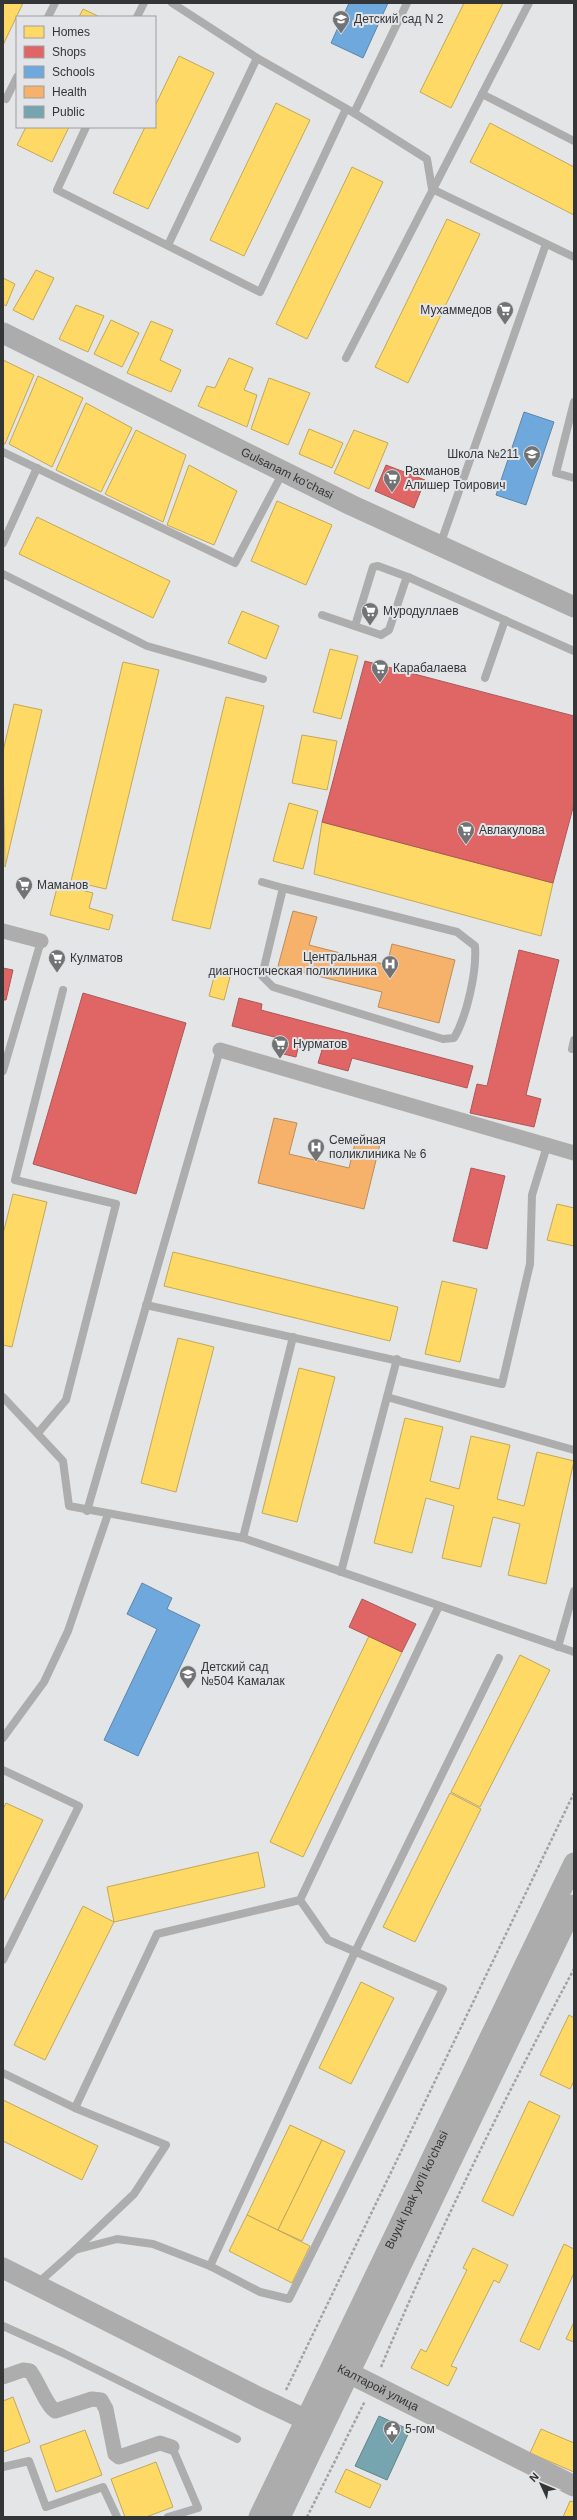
<svg xmlns="http://www.w3.org/2000/svg" width="577" height="2520" font-family="Arial,sans-serif">
	<style>
		.homes { fill: #ffd966; stroke: #c2a858 }
		.shops { fill: #e06666; stroke: #ac5758 }
		.schools { fill: #6fa8dc; stroke: #5d86aa }
		.health { fill: #f6b26b; stroke: #bc8c5b }
		.public { fill: #76a5af; stroke: #62838b }
		.lines { fill: none; stroke-linecap: round; stroke-linejoin: round }
		.path { stroke: #a3a3a3; stroke-width: 2.5; stroke-dasharray: 3 2; stroke-linecap: butt }
		.lane { stroke: #adadad; stroke-width: 8 }
		.street { stroke: #adadad; stroke-width: 15 }
		.secondary { stroke: #acacac; stroke-width: 21 }
		.labels { text-anchor: middle; stroke-width: 4; stroke-linejoin: round; paint-order: stroke }
		.poi-label { font-size: 12px; fill: #343536; stroke: #e3e4e7; text-anchor: start }
		.street-label { font-size: 12px; fill: #343536; stroke: #e3e4e7 }
	</style>
	<rect width="100%" height="100%" fill="#e4e5e6"/>
	<!-- homes -->
	<g class="homes">
		<path d="M 3,3 L 23,3 L 3,45 Z"/>
		<path d="M 464,3 L 503,3 L 451,108 L 420,92 Z"/>
		<path d="M 83,9 L 100,17 L 79,17 Z"/>
		<path d="M 179,56 L 214,73 L 148,209 L 113,193 L 145,127 L 155,127 L 155,106 Z"/>
		<path d="M 276,103 L 310,120 L 244,256 L 210,240 Z"/>
		<path d="M 490,123 L 574,167 L 574,215 L 470,162 Z"/>
		<path d="M 26,127 L 69,127 L 52,162 L 17,145 Z"/>
		<path d="M 352,167 L 383,182 L 307,339 L 276,324 Z"/>
		<path d="M 447,219 L 480,234 L 408,383 L 375,367 Z"/>
		<path d="M 36,270 L 54,278 L 33,320 L 13,310 Z"/>
		<path d="M 3,278 L 15,284 L 6,306 L 3,304 Z"/>
		<path d="M 76,305 L 104,316 L 88,352 L 59,339 Z"/>
		<path d="M 111,320 L 139,333 L 122,367 L 94,354 Z"/>
		<path d="M 151,321 L 173,330 L 160,360 L 181,370 L 171,392 L 127,373 Z"/>
		<path d="M 229,358 L 253,368 L 244,390 L 257,395 L 247,427 L 198,406 L 207,386 L 215,388 Z"/>
		<path d="M 3,360 L 34,375 L 5,444 L 3,443 Z"/>
		<path d="M 38,376 L 83,398 L 52,467 L 9,444 Z"/>
		<path d="M 269,378 L 310,393 L 288,445 L 251,429 Z"/>
		<path d="M 86,403 L 132,428 L 101,492 L 56,470 Z"/>
		<path d="M 309,429 L 343,443 L 332,468 L 299,454 Z"/>
		<path d="M 136,430 L 186,455 L 163,522 L 105,494 Z"/>
		<path d="M 354,430 L 388,443 L 369,489 L 334,473 Z"/>
		<path d="M 189,465 L 237,491 L 214,545 L 167,525 Z"/>
		<path d="M 277,501 L 332,525 L 306,585 L 251,561 Z"/>
		<path d="M 37,517 L 170,581 L 153,618 L 19,554 Z"/>
		<path d="M 242,611 L 279,626 L 266,659 L 228,643 Z"/>
		<path d="M 330,649 L 358,656 L 341,719 L 313,712 Z"/>
		<path d="M 123,662 L 159,670 L 106,889 L 71,881 Z"/>
		<path d="M 226,697 L 264,706 L 210,929 L 172,920 Z"/>
		<path d="M 14,704 L 42,710 L 5,867 L 3,751 Z"/>
		<path d="M 302,735 L 337,741 L 327,790 L 292,783 Z"/>
		<path d="M 289,803 L 318,811 L 303,869 L 273,861 Z"/>
		<path d="M 322,822 L 553,883 L 541,936 L 314,874 Z"/>
		<path d="M 58,884 L 93,893 L 89,908 L 113,915 L 109,930 L 50,915 Z"/>
		<path d="M 215,973 L 230,977 L 224,1000 L 209,996 Z"/>
		<path d="M 13,1194 L 47,1202 L 12,1347 L 3,1345 L 3,1234 Z"/>
		<path d="M 557,1204 L 574,1208 L 574,1246 L 547,1240 Z"/>
		<path d="M 173,1252 L 398,1307 L 390,1341 L 164,1286 Z"/>
		<path d="M 442,1281 L 477,1289 L 460,1362 L 425,1354 Z"/>
		<path d="M 178,1338 L 214,1347 L 176,1492 L 141,1483 Z"/>
		<path d="M 299,1368 L 335,1377 L 297,1522 L 262,1513 Z"/>
		<path d="M 405,1418 L 443,1427 L 430,1481 L 459,1489 L 471,1436 L 510,1445 L 497,1499 L 524,1506 L 537,1452 L 574,1461 L 546,1584 L 508,1575 L 520,1524 L 493,1517 L 481,1567 L 442,1558 L 454,1506 L 426,1498 L 412,1553 L 374,1543 Z"/>
		<path d="M 369,1636 L 402,1652 L 303,1857 L 270,1842 Z"/>
		<path d="M 520,1655 L 550,1670 L 480,1807 L 451,1792 Z"/>
		<path d="M 450,1793 L 481,1809 L 415,1942 L 383,1927 Z"/>
		<path d="M 6,1803 L 43,1820 L 3,1902 L 3,1809 Z"/>
		<path d="M 258,1852 L 265,1887 L 114,1922 L 107,1887 Z"/>
		<path d="M 83,1906 L 114,1922 L 45,2060 L 14,2045 Z"/>
		<path d="M 361,1982 L 394,1998 L 351,2084 L 319,2068 Z"/>
		<path d="M 569,2015 L 574,2018 L 574,2081 L 570,2089 L 540,2075 Z"/>
		<path d="M 3,2100 L 98,2146 L 82,2180 L 3,2141 Z"/>
		<path d="M 529,2101 L 560,2116 L 513,2216 L 482,2201 Z"/>
		<path d="M 290,2125 L 322,2140 L 278,2230 L 247,2215 Z"/>
		<path d="M 322,2140 L 345,2151 L 302,2241 L 278,2230 Z"/>
		<path d="M 247,2215 L 310,2246 L 292,2283 L 229,2251 Z"/>
		<path d="M 564,2244 L 574,2249 L 574,2273 L 539,2350 L 520,2341 Z"/>
		<path d="M 473,2248 L 508,2265 L 499,2283 L 494,2280 L 451,2366 L 457,2368 L 448,2386 L 411,2368 L 421,2349 L 426,2352 L 467,2270 L 463,2268 Z"/>
		<path d="M 574,2322 L 574,2342 L 566,2339 Z"/>
		<path d="M 13,2397 L 30,2442 L 3,2452 L 3,2401 Z"/>
		<path d="M 541,2429 L 574,2443 L 574,2472 L 530,2453 Z"/>
		<path d="M 85,2430 L 102,2475 L 56,2492 L 40,2446 Z"/>
		<path d="M 156,2462 L 173,2507 L 146,2517 L 125,2517 L 111,2479 Z"/>
		<path d="M 346,2469 L 381,2485 L 370,2508 L 335,2492 Z"/>
		<path d="M 570,2501 L 574,2502 L 574,2517 L 563,2517 Z"/>
	</g>
	<!-- shops -->
	<g class="shops">
		<path d="M 386,465 L 425,480 L 414,508 L 375,491 Z"/>
		<path d="M 365,661 L 574,716 L 574,804 L 553,883 L 322,822 Z"/>
		<path d="M 519,950 L 559,960 L 526,1095 L 541,1099 L 534,1127 L 470,1113 L 477,1084 L 487,1086 Z"/>
		<path d="M 3,968 L 13,970 L 6,1000 L 3,1000 Z"/>
		<path d="M 83,993 L 186,1023 L 136,1194 L 33,1164 Z"/>
		<path d="M 239,998 L 262,1004 L 261,1010 L 473,1066 L 467,1088 L 352,1058 L 348,1071 L 318,1063 L 322,1050 L 299,1044 L 296,1057 L 279,1053 L 282,1039 L 232,1026 Z"/>
		<path d="M 471,1168 L 505,1176 L 487,1249 L 453,1241 Z"/>
		<path d="M 362,1599 L 416,1624 L 402,1652 L 349,1627 Z"/>
	</g>
	<!-- schools -->
	<g class="schools">
		<path d="M 349,3 L 388,3 L 363,58 L 331,43 Z"/>
		<path d="M 524,412 L 554,422 L 526,505 L 496,495 Z"/>
		<path d="M 142,1583 L 172,1598 L 167,1609 L 200,1625 L 138,1756 L 104,1740 L 157,1629 L 127,1614 Z"/>
	</g>
	<!-- health -->
	<g class="health">
		<path d="M 293,911 L 317,917 L 309,945 L 387,965 L 392,944 L 455,960 L 439,1023 L 378,1007 L 382,992 L 278,966 Z"/>
		<path d="M 274,1118 L 297,1123 L 289,1154 L 349,1168 L 356,1139 L 380,1144 L 364,1209 L 258,1183 Z"/>
	</g>
	<!-- public -->
	<path class="public" d="M 379,2416 L 410,2430 L 387,2480 L 355,2466 Z"/>
	<g class="lines">
		<!-- path -->
		<g class="path">
			<path d="M 381,2367 C 438,2231 504,2099 574,1969"/>
			<path d="M 286,2390 L 574,1793"/>
			<path d="M 307,2517 L 365,2401"/>
		</g>
		<!-- lane -->
		<g class="lane">
			<path d="M 172,3 L 257,58 L 354,113 L 427,159 L 432,189 L 574,257"/>
			<path d="M 48,17 L 55,3"/>
			<path d="M 137,17 L 144,3"/>
			<path d="M 482,94 L 574,141"/>
			<path d="M 6,99 L 17,77"/>
			<path d="M 354,113 L 407,3"/>
			<path d="M 86,127 L 57,190 L 260,292 L 346,109"/>
			<path d="M 168,245 L 257,58"/>
			<path d="M 346,358 L 529,3"/>
			<path d="M 574,402 L 556,473 L 574,478"/>
			<path d="M 3,452 L 235,563 L 283,472"/>
			<path d="M 3,543 L 37,468"/>
			<path d="M 440,545 L 546,244"/>
			<path d="M 3,574 L 147,646 L 263,679"/>
			<path d="M 322,615 L 381,635 L 389,630 L 405,582 L 408,577 L 574,651"/>
			<path d="M 355,626 L 373,567 L 378,566 L 408,577"/>
			<path d="M 485,678 L 505,620"/>
			<path d="M 262,882 L 283,888 L 457,932 L 475,946 C 477,971 467,1016 454,1038 L 443,1039 L 273,987 L 262,976 L 283,888"/>
			<path d="M 572,1049 L 574,1040"/>
			<path d="M 3,1071 L 41,941"/>
			<path d="M 146,1305 L 502,1384 L 530,1264 L 532,1195 L 547,1146"/>
			<path d="M 3,1397 L 63,1461 L 69,1506 L 243,1538 L 574,1652"/>
			<path d="M 387,1397 L 574,1450"/>
			<path d="M 38,1433 L 66,1400 L 116,1204 L 15,1180 L 63,990"/>
			<path d="M 87,1511 L 220,1050"/>
			<path d="M 243,1538 L 293,1337"/>
			<path d="M 341,1572 L 397,1359"/>
			<path d="M 558,1647 L 574,1591"/>
			<path d="M 3,1738 L 44,1682 L 68,1631 L 108,1514"/>
			<path d="M 3,1770 L 79,1806 L 3,1960"/>
			<path d="M 3,2073 L 75,2108 L 166,2145 L 134,2194 L 75,2250"/>
			<path d="M 75,2108 L 157,1934 L 300,1900"/>
			<path d="M 210,2266 L 355,1952 L 499,1658"/>
			<path d="M 37,2284 L 75,2250 L 117,2239 L 153,2244 L 210,2266 L 260,2292 L 289,2299 L 443,1989 L 328,1940 L 300,1900 L 439,1606"/>
			<path d="M 3,2326 L 63,2353 L 237,2439"/>
			<path d="M 3,2467 L 29,2461 L 46,2507 L 103,2487 L 117,2517"/>
			<path d="M 168,2517 L 198,2508 L 172,2447"/>
		</g>
		<!-- street -->
		<g class="street">
			<path d="M 3,931 L 41,941"/>
			<path d="M 220,1050 L 574,1153"/>
			<path d="M 3,2377 L 23,2370 L 30,2371 C 38,2381 46,2405 55,2411 L 92,2399 L 101,2400 L 106,2409 L 115,2454 L 119,2457 L 160,2443 L 172,2447"/>
		</g>
		<!-- secondary -->
		<g class="secondary">
			<path id="s1" d="M 3,333 L 351,505 L 574,607"/>
			<path d="M 3,2268 L 258,2397 L 317,2425"/>
			<path id="s2" d="M 337,2367 L 574,2486"/>
			<path id="s3" d="M 259,2517 L 574,1863"/>
			<path d="M 280,2517 L 574,1905"/>
		</g>
	</g>
	<!-- icons -->
	<defs>
		<g id="school-pin" transform="scale(0.9)"><path d="M0 17L-7.5 6A9.5 9.5 0 1 1 7.5 6Z" fill="#727374" stroke="#e3e4e7"/><path d="M0-5L7-2L0 1L-7-2ZM-4 1L0 2.5L4 1V4Q0 6-4 4Z" fill="#fff"/></g>
		<g id="supermarket-pin" transform="scale(0.9)"><path d="M0 17L-7.5 6A9.5 9.5 0 1 1 7.5 6Z" fill="#727374" stroke="#e3e4e7"/><path d="M-6-5.5h2.5l.6 2H6L4.5 2H-2.5L-4.4-4H-6ZM-1.5 3.2a1.3 1.3 0 1 0 .1 0ZM3 3.2a1.3 1.3 0 1 0 .1 0Z" fill="#fff"/></g>
		<g id="hospital-pin" transform="scale(0.9)"><path d="M0 17L-7.5 6A9.5 9.5 0 1 1 7.5 6Z" fill="#727374" stroke="#e3e4e7"/><path d="M-5-5h3v3.5h4V-5h3V5h-3V1.5h-4V5h-3Z" fill="#fff"/></g>
		<g id="civic-pin" transform="scale(0.9)"><path d="M0 17L-7.5 6A9.5 9.5 0 1 1 7.5 6Z" fill="#727374" stroke="#e3e4e7"/><path d="M-.6-6.5H3V-4.5H.6V-3L4-1V1h2V6H-6V1h2V-1L-.6-3ZM-1.2 2.5V6h2.4V2.5Z" fill="#fff"/></g>
	</defs>
	<g fill-rule="evenodd">
		<use href="#school-pin" x="341" y="19"/>
		<use href="#supermarket-pin" x="505" y="310"/>
		<use href="#school-pin" x="532" y="454"/>
		<use href="#supermarket-pin" x="392" y="478"/>
		<use href="#supermarket-pin" x="370" y="611"/>
		<use href="#supermarket-pin" x="380" y="668"/>
		<use href="#supermarket-pin" x="466" y="830"/>
		<use href="#supermarket-pin" x="24" y="885"/>
		<use href="#supermarket-pin" x="57" y="958"/>
		<use href="#hospital-pin" x="390" y="964"/>
		<use href="#supermarket-pin" x="280" y="1044"/>
		<use href="#hospital-pin" x="316" y="1147"/>
		<use href="#school-pin" x="188" y="1674"/>
		<use href="#civic-pin" x="392" y="2429"/>
	</g>
	<g class="labels">
		<!-- poi labels -->
		<g class="poi-label">
			<text x="354" y="23">Детский сад N 2</text>
			<text x="492" y="314" text-anchor="end">Мухаммедов</text>
			<text x="519" y="458" text-anchor="end">Школа №211</text>
			<text x="405" y="475">Рахманов<tspan x="405" dy="14">Алишер Тоирович</tspan></text>
			<text x="383" y="615">Муродуллаев</text>
			<text x="393" y="672">Карабалаева</text>
			<text x="479" y="834">Авлакулова</text>
			<text x="37" y="889">Маманов</text>
			<text x="377" y="961" text-anchor="end">Центральная<tspan x="377" dy="14">диагностическая поликлиника</tspan></text>
			<text x="70" y="962">Кулматов</text>
			<text x="293" y="1048">Нурматов</text>
			<text x="329" y="1144">Семейная<tspan x="329" dy="14">поликлиника № 6</tspan></text>
			<text x="201" y="1671">Детский сад<tspan x="201" dy="14">№504 Камалак</tspan></text>
			<text x="405" y="2433">5-гом</text>
		</g>
		<!-- street labels -->
		<g class="street-label">
			<text dy="4" stroke="none"><textPath href="#s1" startOffset="317">Gulsanam ko'chasi</textPath></text>
			<text dy="4" stroke="none"><textPath href="#s3" startOffset="363">Buyuk Ipak yo'li ko'chasi</textPath></text>
			<text dy="4" stroke="none"><textPath href="#s2" startOffset="46">Калтарой улица</textPath></text>
		</g>
	</g>
	<!-- border -->
	<rect width="577" height="2520" fill="none" stroke="#343536" stroke-width="8"/>
	<!-- legend -->
	<rect x="16" y="16" width="140" height="112" fill="#e3e4e7" stroke="#9d9ea0"/>
	<rect x="24" y="26" width="20" height="12" fill="#ffd966" stroke="#9d9ea0"/>
	<text x="52" y="36" font-size="12" fill="#343536">Homes</text>
	<rect x="24" y="46" width="20" height="12" fill="#e06666" stroke="#9d9ea0"/>
	<text x="52" y="56" font-size="12" fill="#343536">Shops</text>
	<rect x="24" y="66" width="20" height="12" fill="#6fa8dc" stroke="#9d9ea0"/>
	<text x="52" y="76" font-size="12" fill="#343536">Schools</text>
	<rect x="24" y="86" width="20" height="12" fill="#f6b26b" stroke="#9d9ea0"/>
	<text x="52" y="96" font-size="12" fill="#343536">Health</text>
	<rect x="24" y="106" width="20" height="12" fill="#76a5af" stroke="#9d9ea0"/>
	<text x="52" y="116" font-size="12" fill="#343536">Public</text>
	<!-- north arrow -->
	<g transform="translate(541 2484) rotate(314)" stroke="#e3e4e7" stroke-width="3" paint-order="stroke">
	<path d="M0-3L7 15L0 10L-7 15Z" fill="#343536"/>
	<text y="-6" font-size="11" font-weight="bold" text-anchor="middle" fill="#343536">N</text>
	</g>
</svg>
